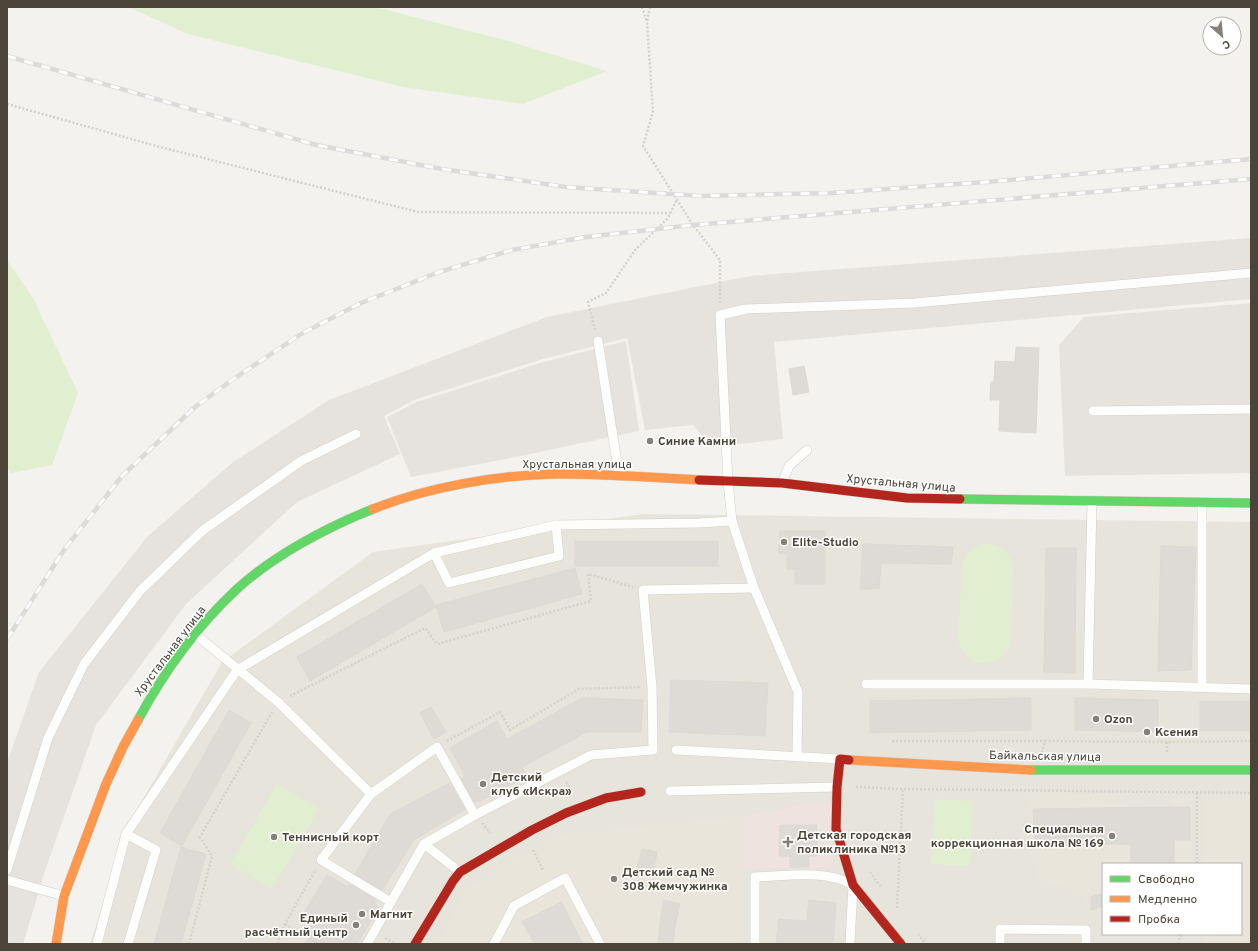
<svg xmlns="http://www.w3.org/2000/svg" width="1258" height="951" font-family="Overpass,sans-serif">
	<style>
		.residential { fill: #e7e4dc; fill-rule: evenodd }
		.industrial { fill: #e6e2de }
		.education { fill: #eae5da }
		.medical { fill: #eee3df }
		.green { fill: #e1eecf }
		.parking { fill: #e6e3df }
		.building { fill: #dedbd6; stroke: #dcd9d4 }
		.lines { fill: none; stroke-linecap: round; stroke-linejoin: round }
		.lane-casing { stroke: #d2d0cb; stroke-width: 10 }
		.fast-casing { stroke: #d3cfc5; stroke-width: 10 }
		.slow-casing { stroke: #d3cfc5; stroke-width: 10 }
		.jam-casing { stroke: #d3cfc5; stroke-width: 10 }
		.path { stroke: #d3d2cc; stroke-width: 2.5; stroke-dasharray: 2 2; stroke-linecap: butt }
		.lane { stroke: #fdfdfc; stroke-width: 9 }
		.fast { stroke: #63d668; stroke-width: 9 }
		.slow { stroke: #ff974d; stroke-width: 9 }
		.jam { stroke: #b3261e; stroke-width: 9 }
		.rail-casing { stroke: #dbdbda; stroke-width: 4.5 }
		.rail { stroke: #fff; stroke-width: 3; stroke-dasharray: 9; stroke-linecap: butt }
		.poi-dot { fill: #868178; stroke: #fff; stroke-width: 1.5 }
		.labels { text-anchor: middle; stroke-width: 3; stroke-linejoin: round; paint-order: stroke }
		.poi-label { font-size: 12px; font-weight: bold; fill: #4b4439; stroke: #fff; text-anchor: start }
		.street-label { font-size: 12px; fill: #4b4439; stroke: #fff }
	</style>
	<rect width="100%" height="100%" fill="#f4f2ee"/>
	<!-- residential -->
	<path class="residential" d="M 643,514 L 1251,522 L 1251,944 L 90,944 L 132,818 L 222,662 L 373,552 ZM 1103,864 L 1241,864 L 1241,934 L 1103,934 Z"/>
	<!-- industrial -->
	<path class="industrial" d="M 1251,238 L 1251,299 L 774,342 L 783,439 L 712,447 L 693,425 L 645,430 L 627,338 L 543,359 L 414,400 L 384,416 L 400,454 L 297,502 L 186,604 L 96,725 L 44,874 L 23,944 L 7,944 L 7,763 L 39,672 L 147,537 L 233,462 L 329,400 L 547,317 L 750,276 Z"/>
	<!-- education -->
	<g class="education">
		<path d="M 1029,794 L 1127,795 L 1128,807 L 1170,807 L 1170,795 L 1192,795 L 1192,864 L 1103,864 L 1103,921 L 1089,911 L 1075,887 L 1035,881 Z"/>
		<path d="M 1251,799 L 1251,944 L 1203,944 L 1203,934 L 1241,934 L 1241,864 L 1203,864 L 1203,800 Z"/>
		<path d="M 744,817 L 743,944 L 436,944 L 466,891 L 533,850 L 562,835 Z"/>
	</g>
	<!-- medical -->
	<path class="medical" d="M 831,803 L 833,868 L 744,868 L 744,817 L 801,805 Z"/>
	<!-- green -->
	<g class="green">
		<path d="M 128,7 L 375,7 L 505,40 L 607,71 L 523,104 L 403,87 L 188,34 Z"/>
		<path d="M 7,260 L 34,300 L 78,393 L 52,465 L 11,473 L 7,467 Z"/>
		<path d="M 984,543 C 1000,544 1009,551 1013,566 L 1011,642 C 1001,671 968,671 958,641 L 962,565 C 966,553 972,547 984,543 Z"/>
		<path d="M 277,784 L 319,809 L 272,889 L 230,864 Z"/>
		<path d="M 935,799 L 972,801 L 970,866 L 930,864 Z"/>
	</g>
	<!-- parking -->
	<g class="parking">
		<path d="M 1251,303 L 1251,473 L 1065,476 L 1059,345 L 1084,317 Z"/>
		<path d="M 626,341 L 639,431 L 516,457 L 411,477 L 387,417 L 417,402 L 543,362 Z"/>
	</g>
	<!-- building -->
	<g class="building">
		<path d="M 1016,347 L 1039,348 L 1036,433 L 999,431 L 1000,400 L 990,400 L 991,382 L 994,382 L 995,361 L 1015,362 Z"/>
		<path d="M 804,366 L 809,392 L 793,395 L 789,369 Z"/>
		<path d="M 780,531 L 825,531 L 825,584 L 795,584 L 795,569 L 787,569 L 787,554 L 778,553 Z"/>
		<rect x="575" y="541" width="143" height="25"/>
		<path d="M 863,544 L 953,547 L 951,564 L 881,563 L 879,589 L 860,589 Z"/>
		<path d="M 1161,546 L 1196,547 L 1191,670 L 1158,671 Z"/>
		<path d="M 1046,548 L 1076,548 L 1075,673 L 1044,672 Z"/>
		<path d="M 575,568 L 582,594 L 444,632 L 436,605 Z"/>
		<path d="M 422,584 L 436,607 L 310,681 L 297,657 Z"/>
		<path d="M 671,680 L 768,683 L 765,736 L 669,732 Z"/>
		<path d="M 582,698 L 643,700 L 641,732 L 587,732 L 522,767 L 527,776 L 479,802 L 478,800 L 475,803 L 461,778 L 465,776 L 450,748 L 497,721 L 507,739 Z"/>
		<path d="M 1031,698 L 1031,730 L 870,733 L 870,701 Z"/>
		<path d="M 1075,698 L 1158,700 L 1158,732 L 1075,730 Z"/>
		<rect x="1200" y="701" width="51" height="30"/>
		<path d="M 431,707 L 446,732 L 434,739 L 420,713 Z"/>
		<path d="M 229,710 L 251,723 L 182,846 L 160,833 Z"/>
		<path d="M 450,783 L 465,809 L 414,840 L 382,890 L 355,874 L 390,814 Z"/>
		<path d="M 1170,807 L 1190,807 L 1190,840 L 1174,840 L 1174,864 L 1131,864 L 1131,844 L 1035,845 L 1033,809 Z"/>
		<path d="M 780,825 L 817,825 L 817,856 L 809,856 L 809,867 L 790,867 L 790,856 L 779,856 Z"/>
		<path d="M 181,847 L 206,854 L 181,944 L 154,944 Z"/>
		<path d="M 642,849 L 657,852 L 653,872 L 637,868 Z"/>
		<path d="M 327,875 L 348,887 L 349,884 L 376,900 L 374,903 L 379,907 L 357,944 L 305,944 L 314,929 L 299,921 Z"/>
		<path d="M 1101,894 L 1103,906 L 1091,910 L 1091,897 Z"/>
		<path d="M 664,900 L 680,904 L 675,926 L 673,944 L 658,944 L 661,915 Z"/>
		<path d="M 809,900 L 836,903 L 833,944 L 776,944 L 779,919 L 807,921 Z"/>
		<path d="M 561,902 L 583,944 L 535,944 L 522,922 Z"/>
	</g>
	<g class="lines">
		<!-- lane casing -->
		<g class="lane-casing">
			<g id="lane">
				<path d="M 598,341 L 619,475"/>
				<path d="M 1093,411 L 1251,409"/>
				<path d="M 782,483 L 789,466 L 807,450"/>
				<path d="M 1202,502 L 1202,687"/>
				<path d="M 434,553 L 449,583 L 559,556 L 556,525"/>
				<path d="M 754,588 L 798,692 L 797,756"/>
				<path d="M 195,634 L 278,702 L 371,794"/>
				<path d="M 866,684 L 1088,684 L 1251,689"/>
				<path d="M 1088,684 L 1092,502"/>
				<path d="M 676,750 L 840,759"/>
				<path d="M 670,791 L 837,787"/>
				<path d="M 126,834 L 156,850 L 128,944"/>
				<path d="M 424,844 L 460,872"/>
				<path d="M 7,870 L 48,738 L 84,664 L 140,591 L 202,531 L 301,461 L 356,434"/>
				<path d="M 7,880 L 64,896"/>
				<path d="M 391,902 L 321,860 L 371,794 L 437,747 L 475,815"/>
				<path d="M 97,944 L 126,834 L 237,670 L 434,553 L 556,525 L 699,523 L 732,521"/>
				<path d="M 367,944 L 424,844 L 475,815 L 591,755 L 653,750 L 652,687 L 643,590 L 754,588 L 732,521 L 728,482 L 720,315 L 746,309 L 915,303 L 1251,273"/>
				<path d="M 494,944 L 514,906 L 565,878 L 600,944"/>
				<path d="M 755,944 L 755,877 C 784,876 827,869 853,885 L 850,944"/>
				<path d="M 1000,944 L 1000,929 L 1086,930 L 1086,944"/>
			</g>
		</g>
		<!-- fast casing -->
		<g class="fast-casing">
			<g id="fast">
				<path d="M 960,499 L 1251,503"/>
				<path d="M 138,720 C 164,672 197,626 237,589 C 273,556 327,527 373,509"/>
				<path d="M 1031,770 L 1251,770"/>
			</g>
		</g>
		<!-- slow casing -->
		<g class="slow-casing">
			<g id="slow">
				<path d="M 373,509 C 428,487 497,475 556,474 C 604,474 651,477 699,480"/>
				<path d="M 849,760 L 1031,770"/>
				<path d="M 56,944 L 64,896 L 106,784 L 123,747 L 138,720"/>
			</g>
		</g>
		<!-- jam casing -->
		<g class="jam-casing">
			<g id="jam">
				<path d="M 699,480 L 782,483 L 907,498 L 960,499"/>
				<path d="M 849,760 L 840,759 L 837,787 L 836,829 L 853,885 L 901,944"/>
				<path d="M 415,944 L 453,881 L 460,872 L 532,830 L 566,813 L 606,798 L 641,792"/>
			</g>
		</g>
		<!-- path -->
		<g class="path">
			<path d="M 642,7 L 647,22"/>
			<path d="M 650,7 L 647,22 L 653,112 L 643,146 L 693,225 L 720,260 L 720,303"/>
			<path d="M 7,104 L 160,147 L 418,212 L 670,213"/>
			<path d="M 595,330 L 588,302 L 606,293 L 635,250 L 668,218 L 677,199"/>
			<path d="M 290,696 L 425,628 L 437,644 L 591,601 L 588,574 L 633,587"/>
			<path d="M 447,741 L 500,712 L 510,730 L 579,689 L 640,687"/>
			<path d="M 892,741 L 1045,741"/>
			<path d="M 1167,742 L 1167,752"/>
			<path d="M 1042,753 L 1045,741 L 1167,742 L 1251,741"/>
			<path d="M 566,782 L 572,791"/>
			<path d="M 856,787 L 903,789 L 1251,793"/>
			<path d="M 1197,793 L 1197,864"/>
			<path d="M 482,823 L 490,833"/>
			<path d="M 533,850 L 543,870"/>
			<path d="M 870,872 L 881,887"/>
			<path d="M 897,908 L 903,789"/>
			<path d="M 285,924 L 320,944"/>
			<path d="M 918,934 L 926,944"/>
			<path d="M 385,938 L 396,944"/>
			<path d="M 189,944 L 212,856 L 200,837 L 272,712"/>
			<path d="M 277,944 L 285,924 L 316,869"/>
			<path d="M 1178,944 L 1181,934"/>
		</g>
		<!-- lane -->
		<use href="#lane" class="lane"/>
		<!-- fast -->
		<use href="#fast" class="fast"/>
		<!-- slow -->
		<use href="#slow" class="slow"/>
		<!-- jam -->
		<use href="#jam" class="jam"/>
		<!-- rail casing -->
		<g class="rail-casing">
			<g id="rail">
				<path d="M 7,56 L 316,145 L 442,169 L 566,187 L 701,196 L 831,193 L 986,182 L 1251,159"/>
				<path d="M 7,639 L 64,550 L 122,476 L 195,407 L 232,380 L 301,334 L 361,303 L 439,272 L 512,250 L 586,237 L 693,225 L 1251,179"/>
			</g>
		</g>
		<!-- rail -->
		<use href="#rail" class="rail"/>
	</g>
	<!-- markers -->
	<g class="poi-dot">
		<circle cx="650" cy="441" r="4"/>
		<circle cx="784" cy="542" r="4"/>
		<circle cx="1096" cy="719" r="4"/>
		<circle cx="1147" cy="732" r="4"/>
		<circle cx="483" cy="784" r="4"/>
		<circle cx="1112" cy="836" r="4"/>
		<circle cx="274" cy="837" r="4"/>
		<path d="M786 836h4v4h4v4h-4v4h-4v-4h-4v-4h4z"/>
		<circle cx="614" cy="879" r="4"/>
		<circle cx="362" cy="914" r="4"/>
		<circle cx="356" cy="925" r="4"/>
	</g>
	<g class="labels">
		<!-- poi labels -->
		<g class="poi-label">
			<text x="658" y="445">Синие Камни</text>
			<text x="792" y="546">Elite-Studio</text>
			<text x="1104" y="723">Ozon</text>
			<text x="1155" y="736">Ксения</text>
			<text x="491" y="781">Детский<tspan x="491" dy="14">клуб «Искра»</tspan></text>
			<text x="1104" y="833" text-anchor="end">Специальная<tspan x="1104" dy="14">коррекционная школа № 169</tspan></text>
			<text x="797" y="839">Детская городская<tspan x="797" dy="14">поликлиника №13</tspan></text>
			<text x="282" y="841">Теннисный корт</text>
			<text x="622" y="876">Детский сад №<tspan x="622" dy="14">308 Жемчужинка</tspan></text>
			<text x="370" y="918">Магнит</text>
			<text x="348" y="922" text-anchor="end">Единый<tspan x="348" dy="14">расчётный центр</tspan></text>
		</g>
		<!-- street labels -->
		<g class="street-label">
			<text x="577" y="468">Хрустальная улица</text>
			<text transform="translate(901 483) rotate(5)" y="4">Хрустальная улица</text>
			<text transform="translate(170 651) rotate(-53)" y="4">Хрустальная улица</text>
			<text transform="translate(1045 756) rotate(1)" y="4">Байкальская улица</text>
		</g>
	</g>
	<!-- border -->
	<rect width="1258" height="951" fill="none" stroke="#4b4439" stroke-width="16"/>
	<!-- legend -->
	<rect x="1102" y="863" width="140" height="72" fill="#ffffff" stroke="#b7b4b0"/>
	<rect x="1110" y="876" width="20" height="6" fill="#63d668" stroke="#b7b4b0"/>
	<text x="1138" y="883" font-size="12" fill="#4b4439">Свободно</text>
	<rect x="1110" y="896" width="20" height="6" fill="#ff974d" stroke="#b7b4b0"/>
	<text x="1138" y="903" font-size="12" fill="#4b4439">Медленно</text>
	<rect x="1110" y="916" width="20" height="6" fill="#b3261e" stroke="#b7b4b0"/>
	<text x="1138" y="923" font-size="12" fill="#4b4439">Пробка</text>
	<!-- north arrow -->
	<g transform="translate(1222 36) rotate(153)"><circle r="19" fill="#ffffff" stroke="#b7b4b0"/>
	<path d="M0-3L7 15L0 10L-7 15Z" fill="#868178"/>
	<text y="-6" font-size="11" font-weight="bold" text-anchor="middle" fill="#4b4439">С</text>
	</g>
</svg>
